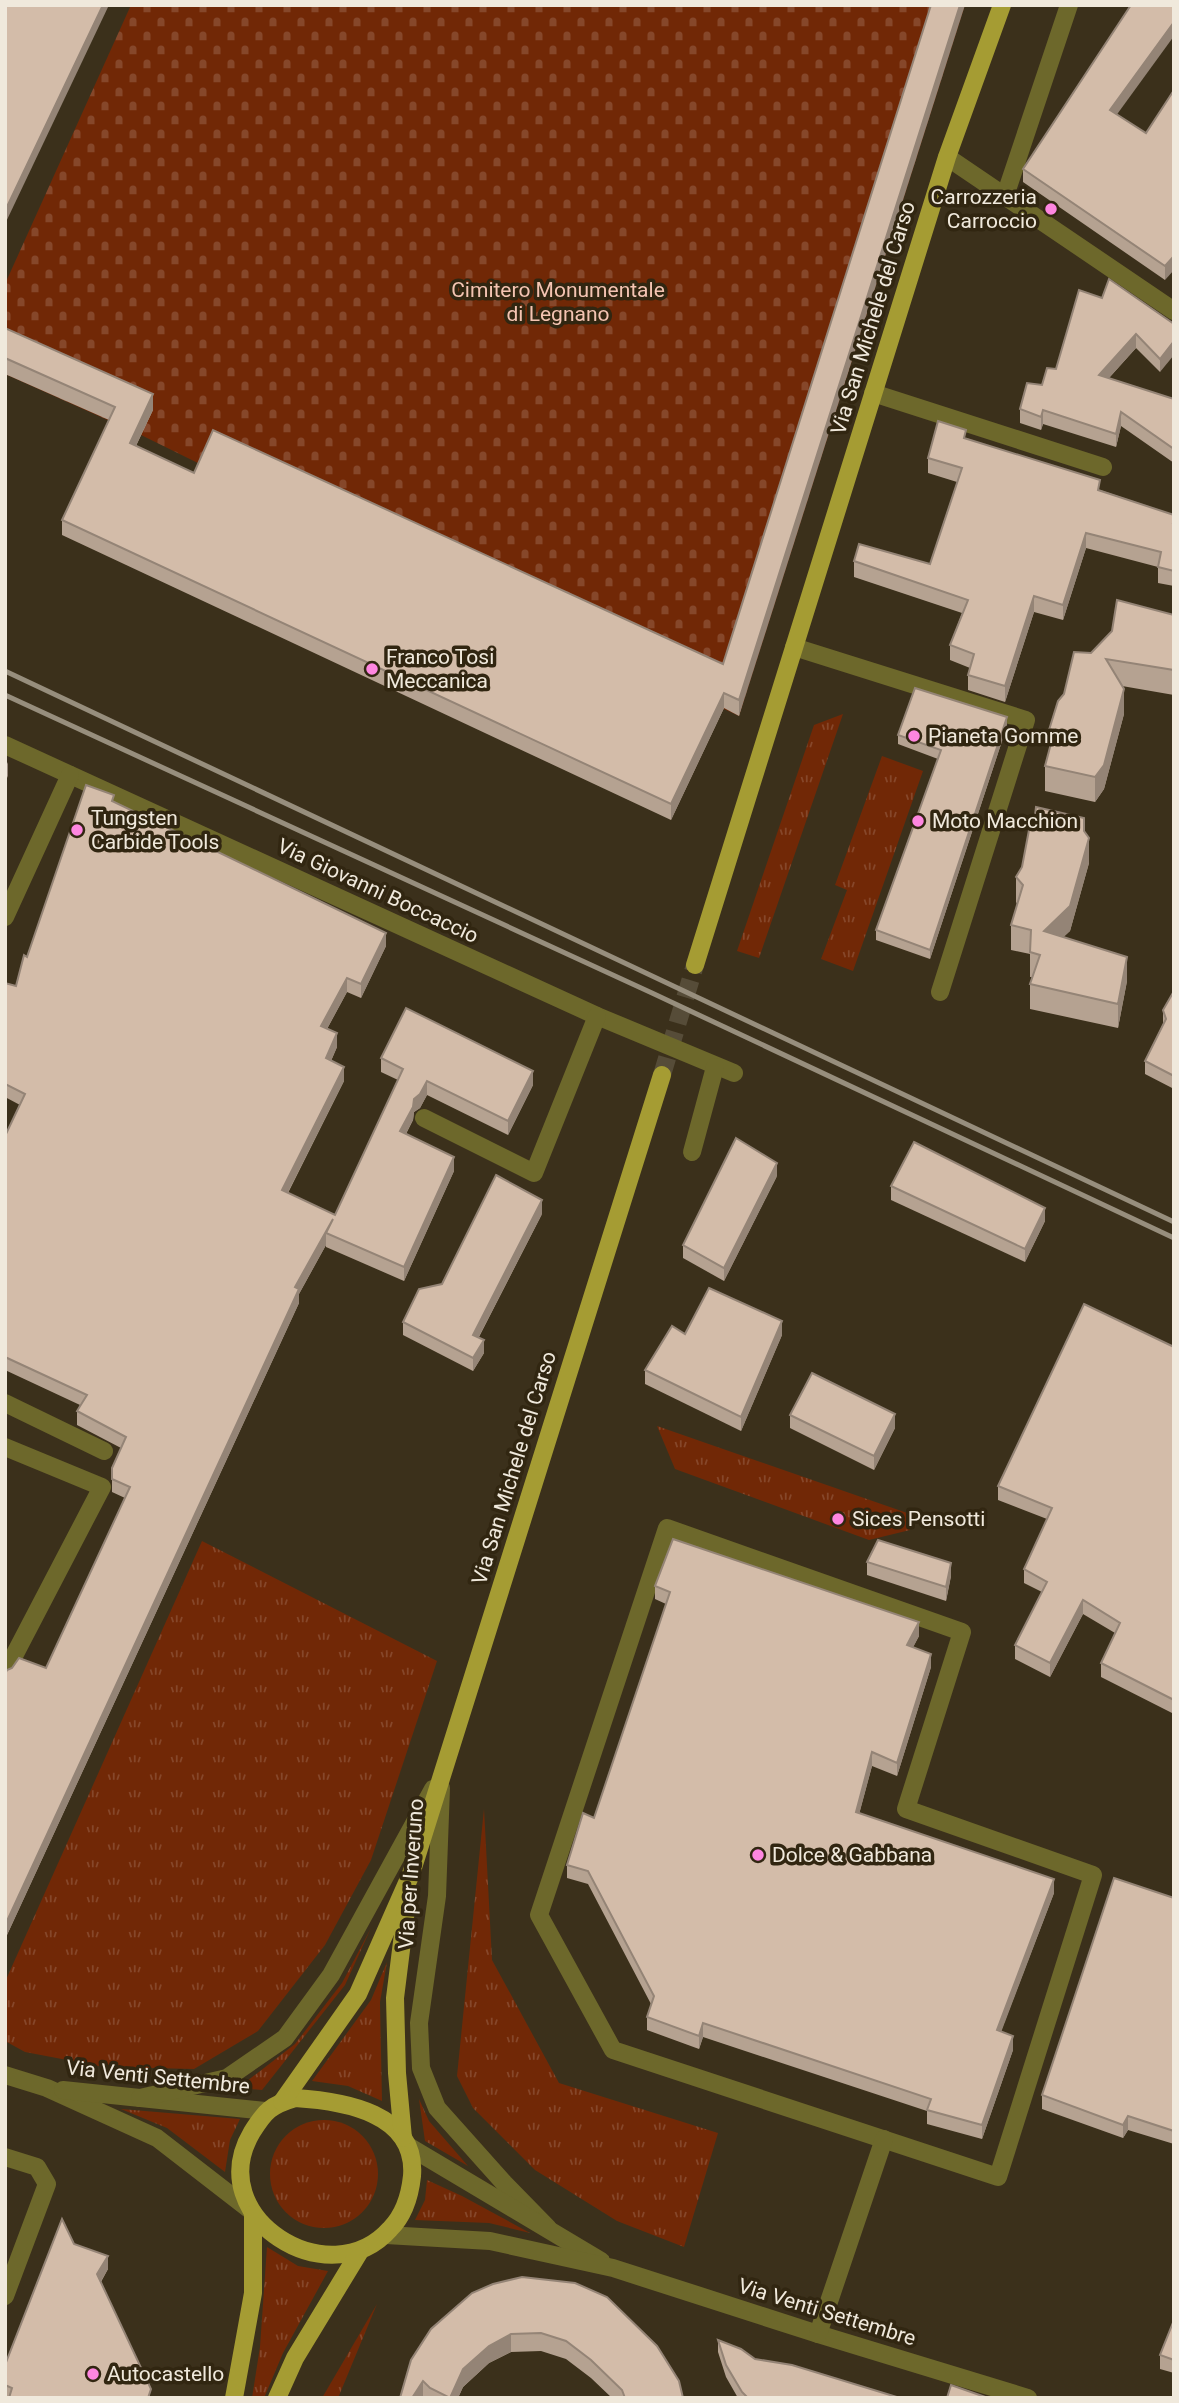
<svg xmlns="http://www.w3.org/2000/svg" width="1179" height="2403" font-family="Roboto,sans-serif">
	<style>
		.grass { fill: url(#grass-tufts) }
		.cemetery { fill: url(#cemetery-stones) }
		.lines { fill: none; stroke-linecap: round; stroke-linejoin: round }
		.major-tunnel { stroke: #564c38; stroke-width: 18; stroke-dasharray: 18 9; stroke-linecap: butt }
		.minor { stroke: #6d682b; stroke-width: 18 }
		.major { stroke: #a59c33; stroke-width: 18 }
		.rail { stroke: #978e7d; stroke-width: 5 }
		.wall { fill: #b5a291 }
		.shaded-wall { fill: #948476 }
		.building { fill: #d3bca9; stroke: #948476; stroke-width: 2 }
		.poi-dot { fill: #fe86e0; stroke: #312611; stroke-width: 2.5 }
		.labels { text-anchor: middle; stroke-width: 7; stroke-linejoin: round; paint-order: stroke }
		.poi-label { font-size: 21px; fill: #f0e9dc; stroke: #312611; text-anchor: start }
		.park-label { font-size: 21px; fill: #f4c4b2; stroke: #312611 }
		.street-label { font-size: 21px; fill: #f0e9dc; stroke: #312611 }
	</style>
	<defs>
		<pattern id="grass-tufts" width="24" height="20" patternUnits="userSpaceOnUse" patternTransform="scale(1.75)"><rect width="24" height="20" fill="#712806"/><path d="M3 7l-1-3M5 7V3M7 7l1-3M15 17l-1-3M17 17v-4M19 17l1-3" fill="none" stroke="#86472a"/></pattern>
		<pattern id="cemetery-stones" width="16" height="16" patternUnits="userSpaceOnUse" patternTransform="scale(1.75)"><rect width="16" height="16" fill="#712806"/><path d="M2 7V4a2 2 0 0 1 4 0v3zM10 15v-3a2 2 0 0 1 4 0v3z" fill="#86472a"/></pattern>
	</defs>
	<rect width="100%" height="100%" fill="#3b301b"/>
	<!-- grass -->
	<g class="grass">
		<path d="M 843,714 L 759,958 L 737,951 L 814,725 Z"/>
		<path d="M 882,756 L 923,771 L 853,971 L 821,959 L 847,890 L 835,885 Z"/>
		<path d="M 657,1426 L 910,1514 L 910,1530 L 869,1540 L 675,1469 Z"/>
		<path d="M 202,1541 L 437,1661 L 371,1860 L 325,1945 L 258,2031 L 194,2069 L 104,2067 L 25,2052 L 5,2041 L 5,1982 Z"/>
		<path d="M 484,1809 L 492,1960 L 559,2083 L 718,2133 L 684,2247 L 617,2221 L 535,2170 L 473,2108 L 457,2076 Z"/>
		<path d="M 371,1928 L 345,1985 L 262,2090 L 238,2088 L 295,2044 L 342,1983 Z"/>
		<path d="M 387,1962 L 380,2002 L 382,2101 L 348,2086 L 312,2081 L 371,2000 Z"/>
		<path d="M 419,2099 L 429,2121 L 468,2166 L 425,2141 Z"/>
		<path d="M 121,2109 L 240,2119 L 230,2140 L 225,2172 L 167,2128 Z"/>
		<circle cx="324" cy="2174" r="54"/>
		<path d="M 427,2180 L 462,2196 L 530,2233 L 489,2223 L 415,2220 L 425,2200 Z"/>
		<path d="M 267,2247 L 298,2266 L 328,2271 L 283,2353 L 264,2398 L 252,2398 L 260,2347 Z"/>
		<path d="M 377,2304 L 338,2398 L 322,2398 Z"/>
	</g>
	<!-- cemetery -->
	<path class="cemetery" d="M 131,5 L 965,5 L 739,716 L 204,466 L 141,435 L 5,374 L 5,284 Z"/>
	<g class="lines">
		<!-- major-tunnel -->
		<path class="major-tunnel" d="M 662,1075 L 695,965"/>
		<!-- minor -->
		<g class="minor">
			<path d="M 947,157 L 1174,311"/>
			<path d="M 1005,196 L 1069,5"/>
			<path d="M 873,393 L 1103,467"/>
			<path d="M 794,647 L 1026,720 L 940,992"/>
			<path d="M 5,745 L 597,1016 L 734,1073"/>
			<path d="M 5,917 L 70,775"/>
			<path d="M 424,1118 L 534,1173 L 597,1016"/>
			<path d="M 692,1152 L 715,1067"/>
			<path d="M 5,1403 L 104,1451"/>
			<path d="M 5,1447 L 102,1487 L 5,1673"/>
			<path d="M 667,1528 L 962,1632 L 906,1809 L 1093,1875 L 998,2177 L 613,2050 L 539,1915 Z"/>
			<path d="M 441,1788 L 437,1896 L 419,2023 L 421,2068 L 437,2108 L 504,2183 L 548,2228"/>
			<path d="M 5,2075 L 47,2088 L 157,2138 L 250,2210"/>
			<path d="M 63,2090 L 265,2111"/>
			<path d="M 140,2098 L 227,2078 L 285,2038 L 331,1975 L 433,1789"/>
			<path d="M 408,2146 L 601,2261"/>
			<path d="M 5,2157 L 37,2167 L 47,2184 L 5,2296"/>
			<path d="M 386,2235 L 490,2241 L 613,2268 L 818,2334 L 1028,2398"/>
			<path d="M 818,2334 L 884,2139"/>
		</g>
		<!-- major -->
		<g class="major">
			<path d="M 695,965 L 947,157 L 1002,5"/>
			<path d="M 295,2098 C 344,2101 417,2113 412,2176 C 410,2195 404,2215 390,2229 C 330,2297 201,2218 252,2132 C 265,2111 271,2105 295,2098 Z"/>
			<path d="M 282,2102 L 358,1994 L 411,1874 L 662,1075"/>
			<path d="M 403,2138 L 397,2073 L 395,1998 L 408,1894"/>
			<path d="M 234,2398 L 253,2293 L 253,2214"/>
			<path d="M 277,2398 L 295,2358 L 360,2251"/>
		</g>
		<!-- rail -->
		<g class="rail">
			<path d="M 5,671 L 1174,1222"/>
			<path d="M 5,695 L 652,993 L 1174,1238"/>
		</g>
	</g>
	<!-- wall -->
	<g class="wall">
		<path d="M 931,5 L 739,716 L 724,708 L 671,820 L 62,535 L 62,520 L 109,420 L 5,374 L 5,328 L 153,410 L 136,446 L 194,473 L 723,664 Z"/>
		<path d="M 1174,90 L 1165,280 L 1023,182 L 1023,169 L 1117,115 L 1146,133 Z"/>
		<path d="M 1079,290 L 1174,324 L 1160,372 L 1136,348 L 1109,378 L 1174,399 L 1174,463 L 1121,426 L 1116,447 L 1043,424 L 1041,430 L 1020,423 L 1020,409 L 1056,369 Z"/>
		<path d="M 966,438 L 1100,490 L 1174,515 L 1174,586 L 1158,583 L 1158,567 L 1086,548 L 1063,620 L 1034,612 L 1005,702 L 968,690 L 968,675 L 970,668 L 950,660 L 950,645 L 962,613 L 854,577 L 854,561 L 930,564 L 957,482 L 928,473 L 928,458 Z"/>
		<path d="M 1174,615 L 1174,695 L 1122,686 L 1124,714 L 1104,789 L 1095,802 L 1045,791 L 1045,766 L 1049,750 L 1049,730 L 1064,694 L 1091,653 Z"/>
		<path d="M 1007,726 L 930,959 L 876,940 L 876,930 L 938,759 L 898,744 L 898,735 Z"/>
		<path d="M 114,802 L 386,946 L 361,998 L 347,992 L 327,1029 L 337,1047 L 331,1061 L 344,1081 L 288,1193 L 335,1215 L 398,1080 L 381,1072 L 381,1058 L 533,1085 L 508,1135 L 427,1095 L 420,1108 L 414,1112 L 413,1120 L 406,1134 L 454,1171 L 404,1281 L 326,1247 L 326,1245 L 299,1294 L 299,1303 L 7,1935 L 5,1934 L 5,1674 L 46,1668 L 125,1498 L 112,1492 L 112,1468 L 121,1448 L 77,1425 L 77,1411 L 80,1405 L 5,1370 L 5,1136 L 20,1105 L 5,1097 L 5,983 L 16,986 L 27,957 Z"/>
		<path d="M 1084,831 L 1089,863 L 1070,931 L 1063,937 L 1127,981 L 1118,1028 L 1030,1009 L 1030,984 L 1032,977 L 1030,977 L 1030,954 L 1011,950 L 1011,925 L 1017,904 L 1016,902 L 1016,877 L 1022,867 Z"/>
		<path d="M 1174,991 L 1174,1089 L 1145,1074 L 1145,1061 L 1163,1024 L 1163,1010 Z"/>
		<path d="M 777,1176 L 724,1281 L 683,1258 L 683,1245 Z"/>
		<path d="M 891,1186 L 1045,1221 L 1025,1262 L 891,1200 Z"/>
		<path d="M 542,1214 L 479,1337 L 484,1353 L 473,1371 L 403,1335 L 403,1322 L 442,1284 Z"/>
		<path d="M 685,1334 L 782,1335 L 741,1431 L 645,1384 L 645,1370 Z"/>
		<path d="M 1174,1347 L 1174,1714 L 1101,1677 L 1101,1663 L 1115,1633 L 1083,1614 L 1050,1677 L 1015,1659 L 1015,1645 L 1042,1592 L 1024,1583 L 1024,1569 L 1047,1519 L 998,1500 L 998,1486 Z"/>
		<path d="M 790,1415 L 895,1428 L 874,1470 L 790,1428 Z"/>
		<path d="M 867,1562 L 951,1576 L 946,1601 L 867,1575 Z"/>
		<path d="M 655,1586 L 919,1636 L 913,1647 L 931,1667 L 897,1776 L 872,1766 L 859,1814 L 1054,1893 L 1001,2031 L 1013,2050 L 982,2139 L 927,2124 L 927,2111 L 703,2037 L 699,2049 L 647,2030 L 647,2017 L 651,2004 L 588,1884 L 567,1878 L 567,1865 L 594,1818 L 666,1604 L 655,1599 Z"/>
		<path d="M 1174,1898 L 1174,2144 L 1128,2130 L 1123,2138 L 1042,2109 L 1042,2095 Z"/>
		<path d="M 74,2244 L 108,2269 L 101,2282 L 151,2398 L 5,2398 L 5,2365 Z"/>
		<path d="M 472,2293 L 683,2398 L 612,2398 L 591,2378 L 566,2359 L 541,2351 L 511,2352 L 489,2363 L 463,2387 L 458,2398 L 400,2398 Z"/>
		<path d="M 1174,2320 L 1174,2373 L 1160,2369 L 1160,2355 Z"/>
		<path d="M 718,2340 L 755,2359 L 900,2398 L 738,2398 L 726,2377 L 718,2352 Z"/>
	</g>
	<!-- shaded-wall -->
	<g class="shaded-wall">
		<path d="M 103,5 L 109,5 L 5,224 L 5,211 Z"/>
		<path d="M 960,5 L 965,5 L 739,716 L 739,700 Z"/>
		<path d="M 1174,22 L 1174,36 L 1110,124 L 1110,110 Z"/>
		<path d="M 1174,256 L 1174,270 L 1165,280 L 1165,266 Z"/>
		<path d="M 1136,334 L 1136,348 L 1099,389 L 1099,375 Z"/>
		<path d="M 1174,341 L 1174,355 L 1160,372 L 1160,359 Z"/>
		<path d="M 153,394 L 153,410 L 130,458 L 130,443 Z"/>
		<path d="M 1043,410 L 1043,424 L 1041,430 L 1041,417 Z"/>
		<path d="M 1121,412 L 1121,426 L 1116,447 L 1116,434 Z"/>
		<path d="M 1086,533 L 1086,548 L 1063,620 L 1063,605 Z"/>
		<path d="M 1034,596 L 1034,612 L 1005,702 L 1005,686 Z"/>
		<path d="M 1124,689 L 1124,714 L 1104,789 L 1095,802 L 1095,777 Z"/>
		<path d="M 724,693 L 724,708 L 671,820 L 671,804 Z"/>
		<path d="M 1007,717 L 1007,726 L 930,959 L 930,950 Z"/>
		<path d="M 8,762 L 8,776 L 5,782 L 5,768 Z"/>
		<path d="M 1089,838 L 1089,863 L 1070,931 L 1044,956 L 1044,931 Z"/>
		<path d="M 386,933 L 386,946 L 361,998 L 361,984 Z"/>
		<path d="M 1127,957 L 1127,981 L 1118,1028 L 1118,1004 Z"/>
		<path d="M 347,978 L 347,992 L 321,1040 L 321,1026 Z"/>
		<path d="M 337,1033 L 337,1047 L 326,1072 L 326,1058 Z"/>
		<path d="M 344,1067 L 344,1081 L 282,1204 L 282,1190 Z"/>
		<path d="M 533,1071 L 533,1085 L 508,1135 L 508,1121 Z"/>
		<path d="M 427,1081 L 427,1095 L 420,1108 L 414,1112 L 413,1120 L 400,1145 L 400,1131 L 414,1099 Z"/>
		<path d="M 454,1157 L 454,1171 L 404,1281 L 404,1267 Z"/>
		<path d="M 777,1163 L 777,1176 L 724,1281 L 724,1268 Z"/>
		<path d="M 542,1200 L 542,1214 L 473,1348 L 473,1335 Z"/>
		<path d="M 1045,1208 L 1045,1221 L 1025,1262 L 1025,1249 Z"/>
		<path d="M 333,1219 L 326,1233 L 326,1245 L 299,1294 L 299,1303 L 7,1935 L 7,1921 L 295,1287 Z"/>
		<path d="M 782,1321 L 782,1335 L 741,1431 L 741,1417 Z"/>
		<path d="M 484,1340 L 484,1353 L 473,1371 L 473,1358 Z"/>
		<path d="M 895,1414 L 895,1428 L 874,1470 L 874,1456 Z"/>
		<path d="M 951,1563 L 951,1576 L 946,1601 L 946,1587 Z"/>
		<path d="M 1083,1600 L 1083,1614 L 1050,1677 L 1050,1663 Z"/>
		<path d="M 919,1622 L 919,1636 L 907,1659 L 907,1645 Z"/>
		<path d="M 931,1654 L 931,1667 L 897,1776 L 897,1763 Z"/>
		<path d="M 872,1752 L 872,1766 L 856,1826 L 856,1812 Z"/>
		<path d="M 1054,1879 L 1054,1893 L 997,2043 L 997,2030 Z"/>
		<path d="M 703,2023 L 703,2037 L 699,2049 L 699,2036 Z"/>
		<path d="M 1013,2036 L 1013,2050 L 982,2139 L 982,2125 Z"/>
		<path d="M 1128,2116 L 1128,2130 L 1123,2138 L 1123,2125 Z"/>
		<path d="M 108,2256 L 108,2269 L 97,2288 L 97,2274 Z"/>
		<path d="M 511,2334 L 511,2352 L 489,2363 L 463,2387 L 458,2398 L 450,2398 L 463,2369 L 489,2346 Z"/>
		<path d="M 423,2381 L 423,2398 L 412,2398 Z"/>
	</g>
	<!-- building -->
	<g class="building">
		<path d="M 5,5 L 103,5 L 5,211 Z"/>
		<path d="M 931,5 L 960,5 L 739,700 L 724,693 L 671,804 L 62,520 L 115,407 L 5,358 L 5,328 L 153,394 L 130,443 L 194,473 L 213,430 L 723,664 Z"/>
		<path d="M 1131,5 L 1171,5 L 1174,7 L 1174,22 L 1110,110 L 1146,133 L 1174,90 L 1174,256 L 1165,266 L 1023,169 Z"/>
		<path d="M 1109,279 L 1174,324 L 1174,341 L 1160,359 L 1136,334 L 1099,375 L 1174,399 L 1174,449 L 1121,412 L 1116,434 L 1043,410 L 1041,417 L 1020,409 L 1027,383 L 1042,385 L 1047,368 L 1056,369 L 1079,290 L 1102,298 Z"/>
		<path d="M 938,421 L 966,430 L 964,438 L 1100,480 L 1098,490 L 1174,515 L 1173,523 L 1174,523 L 1174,571 L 1158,567 L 1161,552 L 1086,533 L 1063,605 L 1034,596 L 1005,686 L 968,675 L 974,654 L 950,645 L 968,600 L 854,561 L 859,544 L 930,564 L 962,468 L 928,458 Z"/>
		<path d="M 1117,600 L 1174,615 L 1174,670 L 1106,659 L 1124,689 L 1104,765 L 1095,777 L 1045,766 L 1053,736 L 1049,730 L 1058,701 L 1064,694 L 1074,652 L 1091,653 L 1112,631 Z"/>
		<path d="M 915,688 L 1007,717 L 930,950 L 876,930 L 941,750 L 898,735 Z"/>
		<path d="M 86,785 L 114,795 L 112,801 L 386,933 L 361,984 L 347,978 L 321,1026 L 337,1033 L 326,1058 L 344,1067 L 282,1190 L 335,1215 L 403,1069 L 381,1058 L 406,1008 L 533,1071 L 508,1121 L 427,1081 L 420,1094 L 414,1099 L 413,1107 L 400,1131 L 454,1157 L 404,1267 L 326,1233 L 333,1219 L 295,1287 L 299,1289 L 7,1921 L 5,1920 L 5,1674 L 7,1670 L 12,1668 L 19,1658 L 46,1668 L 130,1487 L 112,1479 L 112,1468 L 126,1437 L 77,1411 L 87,1395 L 5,1357 L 5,1136 L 25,1094 L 5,1084 L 5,983 L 16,986 L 24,955 L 27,957 Z"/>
		<path d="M 1036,807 L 1084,818 L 1084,831 L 1089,838 L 1070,906 L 1044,931 L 1127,957 L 1118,1004 L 1030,984 L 1040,955 L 1030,952 L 1031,930 L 1011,925 L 1023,885 L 1016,877 L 1022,867 L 1029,830 L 1034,824 Z"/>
		<path d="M 1174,991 L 1174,1076 L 1145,1061 L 1166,1019 L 1163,1010 Z"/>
		<path d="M 736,1138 L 777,1163 L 724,1268 L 683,1245 Z"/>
		<path d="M 914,1142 L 1045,1208 L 1025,1249 L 891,1186 Z"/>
		<path d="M 496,1175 L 542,1200 L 473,1335 L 484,1340 L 473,1358 L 403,1322 L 419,1289 L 442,1284 Z"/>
		<path d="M 709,1288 L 782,1321 L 741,1417 L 645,1370 L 672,1326 L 685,1334 Z"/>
		<path d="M 1084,1304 L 1174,1347 L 1174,1700 L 1101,1663 L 1120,1623 L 1083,1600 L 1050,1663 L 1015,1645 L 1047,1582 L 1024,1569 L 1052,1508 L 998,1486 Z"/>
		<path d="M 812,1373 L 895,1414 L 874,1456 L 790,1415 Z"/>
		<path d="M 673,1539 L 919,1622 L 907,1645 L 931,1654 L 897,1763 L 872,1752 L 856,1812 L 1054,1879 L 997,2030 L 1013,2036 L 982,2125 L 927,2110 L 931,2099 L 703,2023 L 699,2036 L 647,2017 L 654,1996 L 588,1871 L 567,1865 L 583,1813 L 594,1818 L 670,1592 L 655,1586 Z"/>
		<path d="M 878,1540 L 951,1563 L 946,1587 L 867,1562 Z"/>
		<path d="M 1114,1878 L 1174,1898 L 1174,2131 L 1128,2116 L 1123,2125 L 1042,2095 Z"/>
		<path d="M 62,2219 L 74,2244 L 108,2256 L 97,2274 L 151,2389 L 148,2398 L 9,2398 L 12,2388 L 5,2385 L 5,2365 Z"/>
		<path d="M 522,2277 L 575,2283 L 607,2297 L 657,2346 L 679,2381 L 683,2398 L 625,2398 L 622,2390 L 591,2360 L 566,2341 L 541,2333 L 511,2334 L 489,2346 L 463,2369 L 450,2398 L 430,2388 L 423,2381 L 412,2398 L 400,2398 L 411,2360 L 431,2329 L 472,2293 L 493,2284 Z"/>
		<path d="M 1174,2320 L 1174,2360 L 1160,2355 Z"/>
		<path d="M 718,2340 L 741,2349 L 755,2359 L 792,2365 L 900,2398 L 748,2398 L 742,2392 L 726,2365 Z"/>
		<path d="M 951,2385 L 988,2398 L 947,2398 Z"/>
	</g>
	<!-- markers -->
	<g class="poi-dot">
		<circle cx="1051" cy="209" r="7"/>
		<circle cx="372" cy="669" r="7"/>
		<circle cx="914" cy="736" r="7"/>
		<circle cx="918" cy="821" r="7"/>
		<circle cx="77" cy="830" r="7"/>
		<circle cx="838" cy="1519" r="7"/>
		<circle cx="758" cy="1855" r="7"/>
		<circle cx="93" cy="2374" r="7"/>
	</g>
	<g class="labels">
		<!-- poi labels -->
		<g class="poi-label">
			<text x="1037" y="204" text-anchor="end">Carrozzeria<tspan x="1037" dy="24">Carroccio</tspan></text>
			<text x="386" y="664">Franco Tosi<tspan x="386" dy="24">Meccanica</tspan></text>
			<text x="928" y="743">Pianeta Gomme</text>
			<text x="91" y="825">Tungsten<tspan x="91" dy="24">Carbide Tools</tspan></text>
			<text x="932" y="828">Moto Macchion</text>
			<text x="852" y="1526">Sices Pensotti</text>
			<text x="772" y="1862">Dolce &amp; Gabbana</text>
			<text x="107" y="2381">Autocastello</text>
		</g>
		<!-- park labels -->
		<g class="park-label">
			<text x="558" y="297">Cimitero Monumentale<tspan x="558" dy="24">di Legnano</tspan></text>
		</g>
		<!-- street labels -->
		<g class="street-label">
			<text transform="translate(873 318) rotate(-73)" y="7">Via San Michele del Carso</text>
			<text transform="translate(378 891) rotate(25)" y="7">Via Giovanni Boccaccio</text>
			<text transform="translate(514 1468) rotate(-73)" y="7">Via San Michele del Carso</text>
			<text transform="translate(411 1874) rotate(-86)" y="7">Via per Inveruno</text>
			<text transform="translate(158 2077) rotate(6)" y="7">Via Venti Settembre</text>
			<text transform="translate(827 2312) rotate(17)" y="7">Via Venti Settembre</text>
		</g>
	</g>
	<!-- border -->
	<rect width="1179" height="2403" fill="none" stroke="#f0e9dc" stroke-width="14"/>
</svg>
